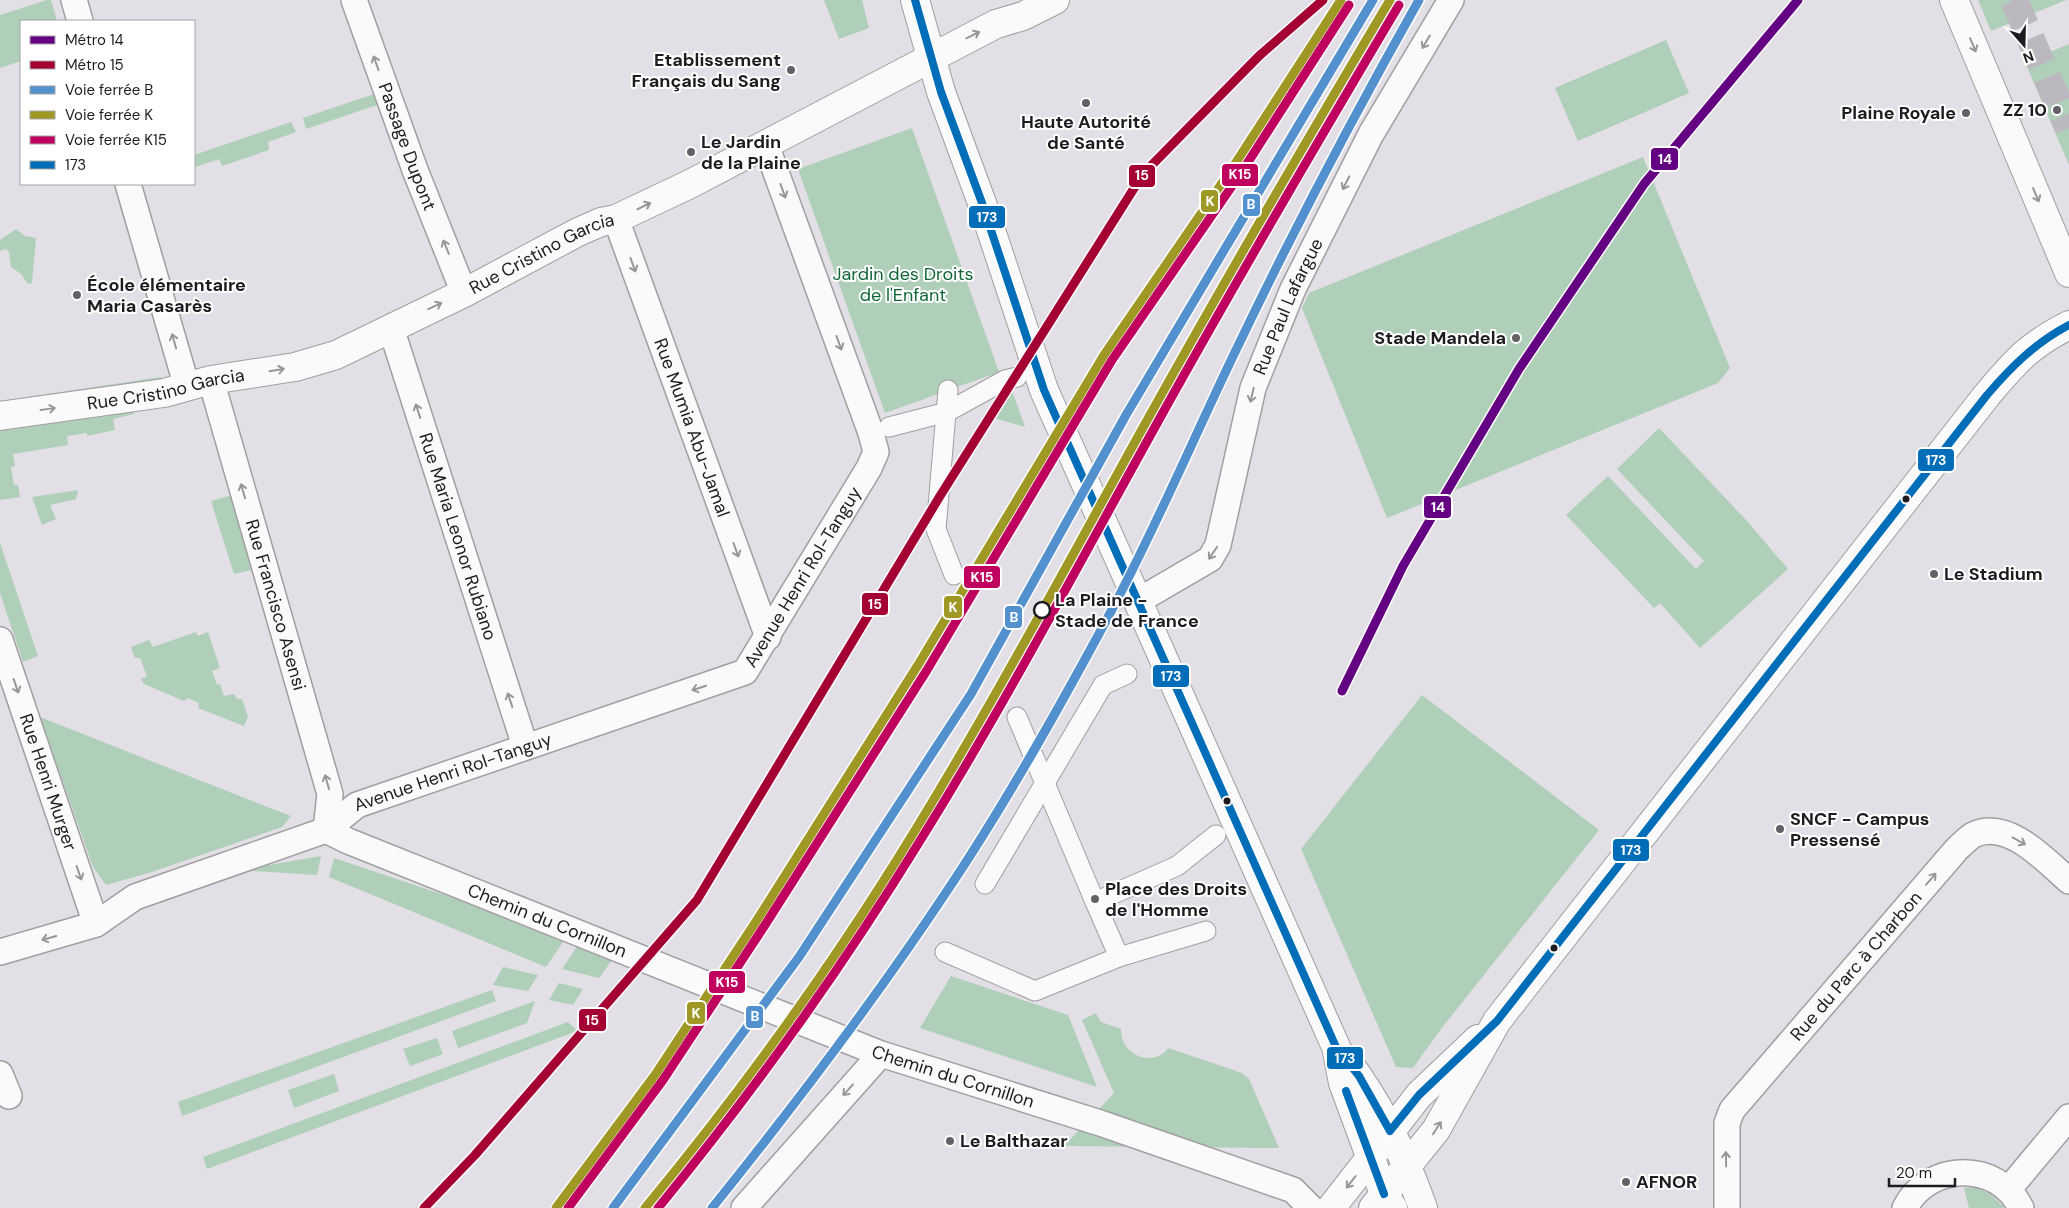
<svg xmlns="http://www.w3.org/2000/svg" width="2069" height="1208" font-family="'DM Sans',sans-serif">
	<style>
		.green { fill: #afcfb9 }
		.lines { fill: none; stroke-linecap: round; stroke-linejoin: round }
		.motorway-tunnel { stroke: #bbb8bf; stroke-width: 28; stroke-dasharray: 28 14; stroke-linecap: butt }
		.pedestrian-casing { stroke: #a19ea3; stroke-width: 21 }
		.minor-casing { stroke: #a19ea3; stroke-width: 28 }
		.tertiary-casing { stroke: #a19ea3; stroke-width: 30 }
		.secondary-casing { stroke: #a19ea3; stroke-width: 30 }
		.primary-casing { stroke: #a19ea3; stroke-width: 30 }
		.pedestrian { stroke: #fbfafb; stroke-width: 19 }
		.minor { stroke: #fbfafb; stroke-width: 25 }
		.tertiary { stroke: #fbfafb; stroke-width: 28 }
		.secondary { stroke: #fbfafb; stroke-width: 28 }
		.primary { stroke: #fbfafb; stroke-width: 28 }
		.bus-1-casing { stroke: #fff; stroke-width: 11 }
		.bus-1 { stroke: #006db8; stroke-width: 8 }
		.rail-1-casing { stroke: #fff; stroke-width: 12 }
		.rail-2-casing { stroke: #fff; stroke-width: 12 }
		.rail-3-casing { stroke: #fff; stroke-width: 12 }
		.rail-1 { stroke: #5291ce; stroke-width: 9 }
		.rail-2 { stroke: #9f9825; stroke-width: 9 }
		.rail-3 { stroke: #bf005f; stroke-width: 9 }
		.metro-1-casing { stroke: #fff; stroke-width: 12 }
		.metro-2-casing { stroke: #fff; stroke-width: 12 }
		.metro-1 { stroke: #640082; stroke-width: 9 }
		.metro-2 { stroke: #a50034; stroke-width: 9 }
		.oneway { stroke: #989699 }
		.poi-dot { fill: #636066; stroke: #fff; stroke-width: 2 }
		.bus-dot { fill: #1e1c21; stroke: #fff; stroke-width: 2 }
		.stop-dot { fill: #fff; stroke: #1e1c21; stroke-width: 2.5 }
		.labels { text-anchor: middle; stroke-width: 4; stroke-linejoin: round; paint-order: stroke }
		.poi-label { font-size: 18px; font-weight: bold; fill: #1e1c21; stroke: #fff; text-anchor: start }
		.street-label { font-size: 18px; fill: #1e1c21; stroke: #fff }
		.park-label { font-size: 18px; fill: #106735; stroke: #fff }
		.stop-label { font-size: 18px; font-weight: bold; fill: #1e1c21; stroke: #fff; text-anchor: start }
		.line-badge { stroke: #fff; stroke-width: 2 }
		.badge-label { font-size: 14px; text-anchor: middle; font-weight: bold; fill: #fff }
	</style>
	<rect width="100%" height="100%" fill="#e2dfe6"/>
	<!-- green -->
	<g class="green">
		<path d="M 47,0 L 51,0 L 57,21 L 21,21 L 21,61 L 0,68 L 0,15 Z"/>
		<path d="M 824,0 L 862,0 L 869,28 L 839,39 Z"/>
		<path d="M 1978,0 L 2066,0 L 1991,31 Z"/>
		<path d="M 1666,40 L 1689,93 L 1578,141 L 1555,88 Z"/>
		<path d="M 2069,44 L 2069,165 L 2025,62 Z"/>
		<path d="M 380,92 L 383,103 L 306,129 L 303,118 Z"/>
		<path d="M 291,122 L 296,132 L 268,142 L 269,150 L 222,166 L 219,159 L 196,167 L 194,155 Z"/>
		<path d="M 912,128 L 999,372 L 885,413 L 798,169 Z"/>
		<path d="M 1643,157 L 1730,368 L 1718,383 L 1387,518 L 1302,308 L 1309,293 Z"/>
		<path d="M 16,229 L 25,236 L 36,238 L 32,283 L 28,284 L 21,274 L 11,267 L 9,252 L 6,249 L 0,251 L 0,240 Z"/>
		<path d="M 161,377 L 161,381 L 0,405 L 0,401 Z"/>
		<path d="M 1012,391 L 1025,427 L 994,418 L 1001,395 Z"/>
		<path d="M 134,410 L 134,414 L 113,419 L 115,430 L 87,436 L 87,433 L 67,436 L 68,445 L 13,454 L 15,466 L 11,467 L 14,485 L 18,485 L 20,497 L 0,500 L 0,430 Z"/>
		<path d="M 1659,428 L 1747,521 L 1788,569 L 1700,648 L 1660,603 L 1654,608 L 1566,515 L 1608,476 L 1696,569 L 1704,561 L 1617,469 Z"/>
		<path d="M 78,490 L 76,499 L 50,505 L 56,519 L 42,525 L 32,497 Z"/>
		<path d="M 233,495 L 256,569 L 234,574 L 211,501 Z"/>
		<path d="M 0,543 L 38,656 L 23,662 L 0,593 Z"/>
		<path d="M 196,632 L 198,636 L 208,632 L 220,668 L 212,671 L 217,685 L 220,684 L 224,696 L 234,694 L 237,699 L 242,699 L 248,717 L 244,726 L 198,708 L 199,703 L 188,698 L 184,701 L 144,684 L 141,679 L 147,676 L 140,658 L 135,658 L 131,647 L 149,640 L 153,647 Z"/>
		<path d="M 1422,695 L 1599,830 L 1441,1029 L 1413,1068 L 1396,1067 L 1301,849 Z"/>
		<path d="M 40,717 L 257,803 L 291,816 L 282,827 L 152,872 L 106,885 L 93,867 Z"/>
		<path d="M 321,856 L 317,875 L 240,870 Z"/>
		<path d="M 334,858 L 567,936 L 546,967 L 329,877 Z"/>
		<path d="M 578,945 L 612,960 L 599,978 L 562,969 Z"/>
		<path d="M 503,967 L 538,975 L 528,991 L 493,985 Z"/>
		<path d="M 951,976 L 1068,1015 L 1097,1087 L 920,1028 Z"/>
		<path d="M 559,983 L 583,989 L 573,1005 L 549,1000 Z"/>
		<path d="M 492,990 L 496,1001 L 182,1116 L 178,1102 Z"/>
		<path d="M 535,1001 L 527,1023 L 458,1048 L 452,1031 Z"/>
		<path d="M 1096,1013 L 1101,1022 L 1121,1029 C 1120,1056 1155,1068 1168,1048 L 1242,1073 L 1249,1079 L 1279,1148 L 1064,1146 L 1114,1093 L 1082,1020 Z"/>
		<path d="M 568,1022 L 577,1031 L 207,1169 L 203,1157 Z"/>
		<path d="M 437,1038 L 443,1054 L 410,1066 L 403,1049 Z"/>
		<path d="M 334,1074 L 339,1091 L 294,1108 L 288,1090 Z"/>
		<path d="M 1975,1187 L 1990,1194 L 2005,1208 L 1969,1208 L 1964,1188 Z"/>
	</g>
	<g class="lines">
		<!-- motorway-tunnel -->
		<path class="motorway-tunnel" d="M 2014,0 L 2069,128"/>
		<!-- pedestrian casing -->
		<g class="pedestrian-casing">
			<g id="pedestrian">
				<path d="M 948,390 L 936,529 L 954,575"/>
				<path d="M 889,427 L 947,412 L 1005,380 L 1017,377"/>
				<path d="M 1017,717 L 1095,902"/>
				<path d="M 985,884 L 1103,685 L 1127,674"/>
				<path d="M 945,952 L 1035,991 L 1119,957 L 1095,902 L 1177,866 L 1216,835"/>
				<path d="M 1119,957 L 1206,931"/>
			</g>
		</g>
		<!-- minor casing -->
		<g class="minor-casing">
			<g id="minor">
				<path d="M 74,0 L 80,21"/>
				<path id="s1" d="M 354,0 L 415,170 L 464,293"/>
				<path d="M 128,184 L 187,387"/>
				<path id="s2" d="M 616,219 L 768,637"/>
				<path id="s3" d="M 391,328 L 525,746"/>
				<path id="s4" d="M 211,380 L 330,794 L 326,830"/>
				<path id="s5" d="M 1138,601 L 1210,559 L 1218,545 L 1253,388 L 1293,289 L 1371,134 L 1451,0"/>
				<path id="s6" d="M 0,640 L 96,924"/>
				<path id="s7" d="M 326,830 L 348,841 L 881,1054 L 1100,1123 L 1293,1190 L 1311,1208"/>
				<path id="s8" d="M 0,952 L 96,924 L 135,897 L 326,830 L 357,805 L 745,672 L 869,468 L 876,452 L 871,433 L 766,145"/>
				<path d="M 0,1074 L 9,1096"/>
				<path d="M 2008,1190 L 2069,1117"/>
				<path d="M 744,1208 L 881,1054"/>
				<path id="s9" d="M 1727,1208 L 1727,1123 L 1732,1110 L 1956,850 C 1961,845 1967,839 1973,835 C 2008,818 2046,861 2069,881"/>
				<path d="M 1905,1208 C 1928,1162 1998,1160 2021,1208"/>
			</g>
		</g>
		<!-- tertiary casing -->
		<g class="tertiary-casing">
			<g id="tertiary">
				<path d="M 915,0 L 941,92 L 982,203 L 1044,390 L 1336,1047 L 1343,1083 L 1384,1194 L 1393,1208"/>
				<path id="s10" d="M 0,416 L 164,393 L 211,380 L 295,367 L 336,355 L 464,293 L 578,232 L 601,222 L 616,219 L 690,184 L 996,24 L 1023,16 L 1055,0"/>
				<path d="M 1344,1057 C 1379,1102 1404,1154 1423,1208"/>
			</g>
		</g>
		<!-- secondary casing -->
		<g class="secondary-casing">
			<g id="secondary">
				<path d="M 1331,1208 L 1419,1095 L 1478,1039"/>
				<path d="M 1373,1208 L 1436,1130 L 1497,1021 L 1987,395 C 2016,361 2028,346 2069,325"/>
			</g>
		</g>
		<!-- primary casing -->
		<g class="primary-casing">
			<path id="primary" d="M 1954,0 L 2069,273"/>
		</g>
		<!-- pedestrian -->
		<use href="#pedestrian" class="pedestrian"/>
		<!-- minor -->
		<use href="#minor" class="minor"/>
		<!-- tertiary -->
		<use href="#tertiary" class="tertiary"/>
		<!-- secondary -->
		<use href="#secondary" class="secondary"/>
		<!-- primary -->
		<use href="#primary" class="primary"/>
		<!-- bus-1 casing -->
		<g class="bus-1-casing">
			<g id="bus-1">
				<path d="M 915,0 L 941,92 L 982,203 L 1044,390 L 1336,1047 L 1359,1076 L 1390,1131 L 1419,1095 L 1497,1021 L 1987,395 C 2012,366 2035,343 2069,325"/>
				<path d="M 1346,1091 L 1384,1194"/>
			</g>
		</g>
		<!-- bus-1 -->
		<use href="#bus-1" class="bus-1"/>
		<!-- rail-1 casing -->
		<g class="rail-1-casing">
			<g id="rail-1">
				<path d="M 613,1208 L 799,957 L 971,694 L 1126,415 L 1373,0"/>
				<path d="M 712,1208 C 795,1105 874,1001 947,891 C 1006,803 1058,710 1108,617 C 1155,530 1193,439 1236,350 C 1293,231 1354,115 1419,0"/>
			</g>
		</g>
		<!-- rail-2 casing -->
		<g class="rail-2-casing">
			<g id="rail-2">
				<path d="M 556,1208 L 655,1075 L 757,920 L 918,665 L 1104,355 L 1233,167 L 1341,0"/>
				<path d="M 645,1208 C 730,1105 809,998 881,885 C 974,739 1056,585 1140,433 C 1221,287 1305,143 1390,0"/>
			</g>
		</g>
		<!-- rail-3 casing -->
		<g class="rail-3-casing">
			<g id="rail-3">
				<path d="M 568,1208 L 663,1080 L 765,925 L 927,670 L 1112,360 L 1241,173 L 1349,5"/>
				<path d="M 658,1208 C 753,1092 840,971 918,844 C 1001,711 1074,573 1150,436 C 1230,291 1314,148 1399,5"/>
			</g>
		</g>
		<!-- rail-1 -->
		<use href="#rail-1" class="rail-1"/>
		<!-- rail-2 -->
		<use href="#rail-2" class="rail-2"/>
		<!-- rail-3 -->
		<use href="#rail-3" class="rail-3"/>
		<!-- metro-1 casing -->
		<g class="metro-1-casing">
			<path id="metro-1" d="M 1342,691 L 1403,566 L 1519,369 L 1644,184 L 1798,0"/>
		</g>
		<!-- metro-2 casing -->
		<g class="metro-2-casing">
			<path id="metro-2" d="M 424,1208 L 475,1155 L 697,900 L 940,496 L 1143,174 L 1259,56 L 1323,0"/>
		</g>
		<!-- metro-1 -->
		<use href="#metro-1" class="metro-1"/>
		<!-- metro-2 -->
		<use href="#metro-2" class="metro-2"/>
	</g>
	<!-- one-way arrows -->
	<defs><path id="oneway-shaft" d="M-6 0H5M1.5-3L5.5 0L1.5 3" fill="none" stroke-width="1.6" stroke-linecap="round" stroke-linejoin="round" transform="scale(1.25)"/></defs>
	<g class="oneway">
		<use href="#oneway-shaft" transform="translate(973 35) rotate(-26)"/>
		<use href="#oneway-shaft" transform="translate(1426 42) rotate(121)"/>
		<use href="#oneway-shaft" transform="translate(1973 45) rotate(67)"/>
		<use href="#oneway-shaft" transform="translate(376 63) rotate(-110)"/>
		<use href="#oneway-shaft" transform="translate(1346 183) rotate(117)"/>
		<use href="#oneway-shaft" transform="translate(783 191) rotate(70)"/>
		<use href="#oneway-shaft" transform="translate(2036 195) rotate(67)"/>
		<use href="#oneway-shaft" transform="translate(644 206) rotate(-26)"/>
		<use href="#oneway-shaft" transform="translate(446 247) rotate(-112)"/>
		<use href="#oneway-shaft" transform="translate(633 265) rotate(70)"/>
		<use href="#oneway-shaft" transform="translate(435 306) rotate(-25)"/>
		<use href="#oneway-shaft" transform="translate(174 341) rotate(-106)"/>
		<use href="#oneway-shaft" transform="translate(839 343) rotate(70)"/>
		<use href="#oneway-shaft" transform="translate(277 370) rotate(-9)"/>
		<use href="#oneway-shaft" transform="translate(1252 395) rotate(103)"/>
		<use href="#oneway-shaft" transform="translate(48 409) rotate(-8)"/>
		<use href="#oneway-shaft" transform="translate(418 411) rotate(-108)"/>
		<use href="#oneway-shaft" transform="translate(243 491) rotate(-106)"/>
		<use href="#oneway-shaft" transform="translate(736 550) rotate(70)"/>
		<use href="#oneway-shaft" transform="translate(1213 553) rotate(124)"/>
		<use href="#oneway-shaft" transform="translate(16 686) rotate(71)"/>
		<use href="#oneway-shaft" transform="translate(699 688) rotate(162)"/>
		<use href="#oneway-shaft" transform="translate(510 700) rotate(-108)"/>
		<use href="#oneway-shaft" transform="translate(327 782) rotate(-106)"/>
		<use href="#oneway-shaft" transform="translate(2019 841) rotate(29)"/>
		<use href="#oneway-shaft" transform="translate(79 873) rotate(71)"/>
		<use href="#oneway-shaft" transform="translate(1931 879) rotate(-49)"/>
		<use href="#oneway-shaft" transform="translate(49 938) rotate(164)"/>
		<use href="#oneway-shaft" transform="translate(848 1090) rotate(132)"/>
		<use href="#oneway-shaft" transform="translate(1437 1128) rotate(-57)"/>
		<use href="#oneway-shaft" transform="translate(1726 1159) rotate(-91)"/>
		<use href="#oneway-shaft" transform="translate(1351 1182) rotate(128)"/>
	</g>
	<!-- markers -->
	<g class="poi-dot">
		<circle cx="791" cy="70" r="5"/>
		<circle cx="1086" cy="103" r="5"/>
		<circle cx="2057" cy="110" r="5"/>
		<circle cx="1966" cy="113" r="5"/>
		<circle cx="691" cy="152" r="5"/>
		<circle cx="77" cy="295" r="5"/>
		<circle cx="1516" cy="338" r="5"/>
		<circle cx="1934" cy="574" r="5"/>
		<circle cx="1780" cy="829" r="5"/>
		<circle cx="1095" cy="899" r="5"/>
		<circle cx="950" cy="1141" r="5"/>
		<circle cx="1626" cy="1182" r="5"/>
	</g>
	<g class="bus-dot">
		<circle cx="1906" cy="499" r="4.5"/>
		<circle cx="1227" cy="801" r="4.5"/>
		<circle cx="1554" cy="948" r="4.5"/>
	</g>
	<circle class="stop-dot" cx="1042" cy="610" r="8"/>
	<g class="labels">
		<!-- poi labels -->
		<g class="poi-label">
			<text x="781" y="66" text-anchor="end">Etablissement<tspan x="781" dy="21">Français du Sang</tspan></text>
			<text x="2047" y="116" text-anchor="end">ZZ 10</text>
			<text x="1956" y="119" text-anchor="end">Plaine Royale</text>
			<text x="1086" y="128" text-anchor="middle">Haute Autorité<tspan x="1086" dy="21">de Santé</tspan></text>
			<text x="701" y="148">Le Jardin<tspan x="701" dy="21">de la Plaine</tspan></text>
			<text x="87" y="291">École élémentaire<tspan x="87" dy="21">Maria Casarès</tspan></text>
			<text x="1506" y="344" text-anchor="end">Stade Mandela</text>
			<text x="1944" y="580">Le Stadium</text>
			<text x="1790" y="825">SNCF - Campus<tspan x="1790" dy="21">Pressensé</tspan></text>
			<text x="1105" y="895">Place des Droits<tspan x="1105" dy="21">de l'Homme</tspan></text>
			<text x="960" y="1147">Le Balthazar</text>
			<text x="1636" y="1188">AFNOR</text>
		</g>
		<!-- street labels -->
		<g class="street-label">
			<text dy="6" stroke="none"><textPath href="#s1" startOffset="156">Passage Dupont</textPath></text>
			<text dy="6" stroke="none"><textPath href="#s10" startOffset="572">Rue Cristino Garcia</textPath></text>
			<text dy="6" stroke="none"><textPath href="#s5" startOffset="349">Rue Paul Lafargue</textPath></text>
			<text dy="6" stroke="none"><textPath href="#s10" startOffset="168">Rue Cristino Garcia</textPath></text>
			<text dy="6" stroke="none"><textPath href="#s2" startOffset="222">Rue Mumia Abu-Jamal</textPath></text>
			<text dy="6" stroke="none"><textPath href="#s3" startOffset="219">Rue Maria Leonor Rubiano</textPath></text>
			<text dy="6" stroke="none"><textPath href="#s8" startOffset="911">Avenue Henri Rol-Tanguy</textPath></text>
			<text dy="6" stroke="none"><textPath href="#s4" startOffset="234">Rue Francisco Asensi</textPath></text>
			<text dy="6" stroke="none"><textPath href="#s8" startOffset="491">Avenue Henri Rol-Tanguy</textPath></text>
			<text dy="6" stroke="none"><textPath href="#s6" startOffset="150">Rue Henri Murger</textPath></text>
			<text dy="6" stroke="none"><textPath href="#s7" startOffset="239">Chemin du Cornillon</textPath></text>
			<text dy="6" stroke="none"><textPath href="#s9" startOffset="289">Rue du Parc à Charbon</textPath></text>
			<text dy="6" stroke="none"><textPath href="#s7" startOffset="674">Chemin du Cornillon</textPath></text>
		</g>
		<!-- park labels -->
		<g class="park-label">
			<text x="903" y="280">Jardin des Droits<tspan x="903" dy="21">de l'Enfant</tspan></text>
		</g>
		<!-- stop labels -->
		<g class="stop-label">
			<text x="1055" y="606">La Plaine -<tspan x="1055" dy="21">Stade de France</tspan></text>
		</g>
	</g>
	<g class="line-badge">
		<rect x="1650" y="147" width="29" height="24" rx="5" fill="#640082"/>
		<rect x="1221" y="163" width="38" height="24" rx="5" fill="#bf005f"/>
		<rect x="1128" y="164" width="28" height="24" rx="5" fill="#a50034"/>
		<rect x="1200" y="189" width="19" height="24" rx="5" fill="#9f9825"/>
		<rect x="1242" y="193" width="19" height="24" rx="5" fill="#5291ce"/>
		<rect x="968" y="205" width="38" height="24" rx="5" fill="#006db8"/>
		<rect x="1917" y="448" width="38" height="24" rx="5" fill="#006db8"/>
		<rect x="1423" y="495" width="29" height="24" rx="5" fill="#640082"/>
		<rect x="963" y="565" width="38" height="24" rx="5" fill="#bf005f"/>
		<rect x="861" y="592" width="28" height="24" rx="5" fill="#a50034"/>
		<rect x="943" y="595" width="20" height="24" rx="5" fill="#9f9825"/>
		<rect x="1004" y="605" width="19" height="24" rx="5" fill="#5291ce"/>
		<rect x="1152" y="664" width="38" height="24" rx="5" fill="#006db8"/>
		<rect x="1612" y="838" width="38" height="24" rx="5" fill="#006db8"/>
		<rect x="708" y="970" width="38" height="24" rx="5" fill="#bf005f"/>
		<rect x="686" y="1001" width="20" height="24" rx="5" fill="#9f9825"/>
		<rect x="745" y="1005" width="19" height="24" rx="5" fill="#5291ce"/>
		<rect x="578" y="1008" width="29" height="24" rx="5" fill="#a50034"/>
		<rect x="1326" y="1046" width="38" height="24" rx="5" fill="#006db8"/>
	</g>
	<g class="badge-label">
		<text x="1665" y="164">14</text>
		<text x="1240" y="179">K15</text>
		<text x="1142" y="180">15</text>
		<text x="1210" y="206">K</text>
		<text x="1251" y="209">B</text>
		<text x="987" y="222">173</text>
		<text x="1936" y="465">173</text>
		<text x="1438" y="512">14</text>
		<text x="982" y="582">K15</text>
		<text x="875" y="609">15</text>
		<text x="953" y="612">K</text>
		<text x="1014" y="622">B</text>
		<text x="1171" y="681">173</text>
		<text x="1631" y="855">173</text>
		<text x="727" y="987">K15</text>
		<text x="696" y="1018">K</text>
		<text x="755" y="1021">B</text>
		<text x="592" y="1025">15</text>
		<text x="1345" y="1063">173</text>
	</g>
	<!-- legend -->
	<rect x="20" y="20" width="175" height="165" fill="#ffffff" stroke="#a5a4a6"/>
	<rect x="30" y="36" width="25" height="8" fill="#640082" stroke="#a5a4a6"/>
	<text x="65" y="45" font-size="15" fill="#1e1c21">Métro 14</text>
	<rect x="30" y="61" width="25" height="8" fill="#a50034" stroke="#a5a4a6"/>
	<text x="65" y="70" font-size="15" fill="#1e1c21">Métro 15</text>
	<rect x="30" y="86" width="25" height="8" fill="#5291ce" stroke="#a5a4a6"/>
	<text x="65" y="95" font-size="15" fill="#1e1c21">Voie ferrée B</text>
	<rect x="30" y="111" width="25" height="8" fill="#9f9825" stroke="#a5a4a6"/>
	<text x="65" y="120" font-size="15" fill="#1e1c21">Voie ferrée K</text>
	<rect x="30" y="136" width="25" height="8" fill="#bf005f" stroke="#a5a4a6"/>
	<text x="65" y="145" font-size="15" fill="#1e1c21">Voie ferrée K15</text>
	<rect x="30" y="161" width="25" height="8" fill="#006db8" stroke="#a5a4a6"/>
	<text x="65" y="170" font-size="15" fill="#1e1c21">173</text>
	<!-- north arrow -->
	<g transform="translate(2024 45) rotate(160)" stroke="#ffffff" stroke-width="4" paint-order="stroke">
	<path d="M0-4L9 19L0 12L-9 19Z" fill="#1e1c21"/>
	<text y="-8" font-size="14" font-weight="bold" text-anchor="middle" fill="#1e1c21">N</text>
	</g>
	<!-- scale -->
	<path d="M1889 1178v8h66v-8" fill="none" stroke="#1e1c21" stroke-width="2.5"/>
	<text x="1896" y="1178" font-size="15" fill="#1e1c21" stroke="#ffffff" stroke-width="4" paint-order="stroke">20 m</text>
</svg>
